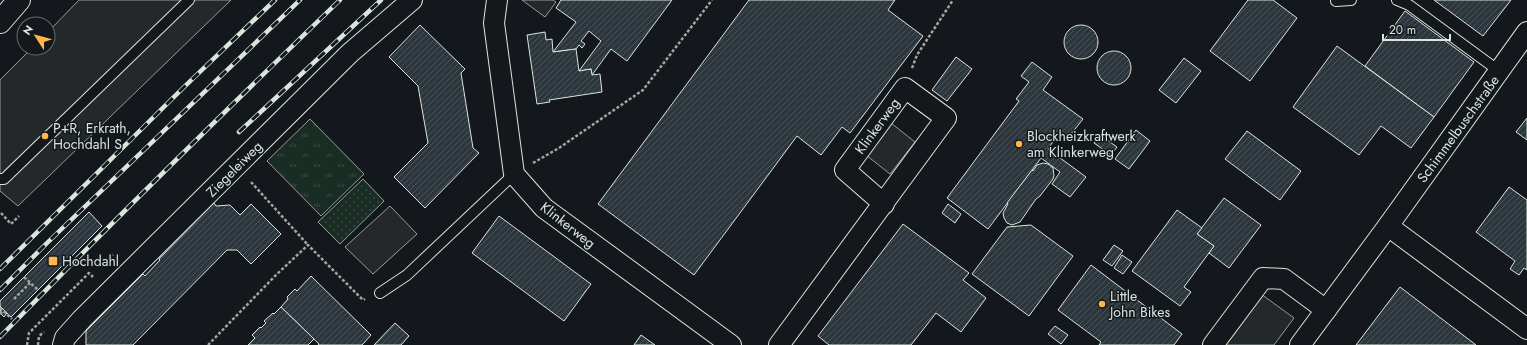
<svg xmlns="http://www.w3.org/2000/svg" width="1527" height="345" font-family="Jost,sans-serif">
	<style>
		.grass { fill: url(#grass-tufts); stroke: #939e99 }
		.park { fill: url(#park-dots); stroke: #939e99 }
		.parking { fill: #24282b; stroke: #939e99 }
		.building { fill: url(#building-hatch); stroke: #d8e6dc }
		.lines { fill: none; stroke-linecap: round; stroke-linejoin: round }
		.service-casing { stroke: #d8e6dc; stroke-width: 12 }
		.minor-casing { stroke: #d8e6dc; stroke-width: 22 }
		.tertiary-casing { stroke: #d8e6dc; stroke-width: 24 }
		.path { stroke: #9da8a2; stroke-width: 2.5; stroke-dasharray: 3 2; stroke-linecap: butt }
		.service { stroke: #14181c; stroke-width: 10 }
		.minor { stroke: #14181c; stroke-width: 20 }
		.tertiary { stroke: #14181c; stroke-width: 22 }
		.rail-casing { stroke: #d8e6dc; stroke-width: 4.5 }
		.rail { stroke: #14181c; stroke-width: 3; stroke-dasharray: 9; stroke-linecap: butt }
		.poi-dot { fill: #ffb74d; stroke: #14181c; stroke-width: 1.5 }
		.labels { text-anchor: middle; stroke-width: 3; stroke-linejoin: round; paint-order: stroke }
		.street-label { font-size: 14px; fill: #d8e6dc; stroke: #14181c }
		.poi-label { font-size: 14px; fill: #d8e6dc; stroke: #14181c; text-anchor: start }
	</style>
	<defs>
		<pattern id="grass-tufts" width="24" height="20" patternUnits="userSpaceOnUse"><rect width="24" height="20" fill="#1a2d24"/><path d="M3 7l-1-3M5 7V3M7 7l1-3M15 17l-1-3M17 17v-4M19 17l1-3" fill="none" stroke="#3b4b43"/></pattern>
		<pattern id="park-dots" width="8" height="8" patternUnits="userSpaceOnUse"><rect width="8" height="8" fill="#1a2d24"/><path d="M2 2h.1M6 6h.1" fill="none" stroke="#3b4b43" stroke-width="1.8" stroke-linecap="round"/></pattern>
		<pattern id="building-hatch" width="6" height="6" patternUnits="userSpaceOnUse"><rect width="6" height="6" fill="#2c363c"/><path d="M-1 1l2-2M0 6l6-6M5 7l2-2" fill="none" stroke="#4a5358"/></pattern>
	</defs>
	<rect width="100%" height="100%" fill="#14181c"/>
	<!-- grass -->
	<path class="grass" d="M 310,119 L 364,174 L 321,216 L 267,161 Z"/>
	<!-- park -->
	<path class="park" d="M 363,179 L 384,201 L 340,244 L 318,222 Z"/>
	<!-- parking -->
	<g class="parking">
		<path d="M 79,0 L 231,0 L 18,206 L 0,191 L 0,80 L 32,48 L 48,48 L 48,32 Z"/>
		<path d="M 522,0 L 553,0 L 556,2 L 545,17 Z"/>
		<path d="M 891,123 L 915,142 L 890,174 L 866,155 Z"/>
		<path d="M 390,206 L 417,234 L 373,274 L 345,247 Z"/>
		<path d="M 1261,294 L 1294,318 L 1274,345 L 1224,345 Z"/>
	</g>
	<!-- building -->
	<g class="building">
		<path d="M 561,0 L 672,0 L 627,61 L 611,49 L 592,75 L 591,69 L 579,71 L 601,41 L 589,31 L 581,41 L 585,44 L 582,48 L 579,45 L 576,49 L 553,52 L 576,22 L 556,8 Z"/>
		<path d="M 749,0 L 895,0 L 888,10 L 923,36 L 850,133 L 842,127 L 821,155 L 797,136 L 694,275 L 598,204 Z"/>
		<path d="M 1248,0 L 1273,0 L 1297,18 L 1250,81 L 1210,51 Z"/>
		<path d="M 1434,0 L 1511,0 L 1483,36 Z"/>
		<path d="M 1405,11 L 1474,62 L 1434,117 L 1365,66 Z"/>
		<circle cx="1081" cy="42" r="17"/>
		<path d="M 420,25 L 465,69 L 461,73 L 473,148 L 479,153 L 425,208 L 394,177 L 428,143 L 418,86 L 389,57 Z"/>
		<path d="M 545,32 L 546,40 L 552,39 L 553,52 L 576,49 L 579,71 L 591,69 L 592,75 L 600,74 L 602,92 L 549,100 L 550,102 L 537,104 L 527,35 Z"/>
		<path d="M 1337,46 L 1434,117 L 1411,148 L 1381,126 L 1359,155 L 1293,107 Z"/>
		<circle cx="1114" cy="68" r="17"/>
		<path d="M 956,57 L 972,69 L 947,101 L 932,90 Z"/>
		<path d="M 1184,58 L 1201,71 L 1176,103 L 1159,90 Z"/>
		<path d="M 1032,62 L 1052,77 L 1043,90 L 1083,119 L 1067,139 L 1059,133 L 1048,149 L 1086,177 L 1070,197 L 1052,184 L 1060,172 L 1041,158 L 988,229 L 947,198 L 1019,101 L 1016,99 L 1029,82 L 1021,76 Z"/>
		<path d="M 1527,118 L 1527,140 L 1516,132 Z"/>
		<path d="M 1136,130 L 1150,141 L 1129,169 L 1115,159 Z"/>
		<path d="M 1247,131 L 1301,171 L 1280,200 L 1225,159 Z"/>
		<path d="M 1100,135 L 1117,147 L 1111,155 L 1094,143 Z"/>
		<path d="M 1043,163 L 1048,164 L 1053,168 L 1054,176 L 1053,179 L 1040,196 L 1036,199 L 1020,222 L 1012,225 L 1007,223 L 1004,218 L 1003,213 L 1008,204 L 1007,203 L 1032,170 L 1033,171 L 1037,165 Z"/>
		<path d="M 1509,187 L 1527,200 L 1527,270 L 1524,268 L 1519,275 L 1510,269 L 1515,261 L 1476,232 Z"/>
		<path d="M 1224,198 L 1261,225 L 1229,268 L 1209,253 L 1214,246 L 1197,234 Z"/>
		<path d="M 214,203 L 216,206 L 230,205 L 240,215 L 251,204 L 281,234 L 251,264 L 237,250 L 227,250 L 133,345 L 86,345 L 86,331 L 143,274 L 145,276 L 160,260 L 159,259 Z"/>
		<path d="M 948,204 L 961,214 L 955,223 L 942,213 Z"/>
		<path d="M 1177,210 L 1202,228 L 1197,234 L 1214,246 L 1184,287 L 1191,292 L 1180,306 L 1132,271 Z"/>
		<path d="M 89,212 L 102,226 L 11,317 L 0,306 L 0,301 Z"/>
		<path d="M 499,216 L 591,284 L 564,321 L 472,253 Z"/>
		<path d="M 903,224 L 969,273 L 963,280 L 986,298 L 961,332 L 936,313 L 911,345 L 829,345 L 818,336 Z"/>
		<path d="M 1031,225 L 1073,256 L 1029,316 L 972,274 L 1007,227 Z"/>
		<path d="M 1114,245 L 1123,251 L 1112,266 L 1103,260 Z"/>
		<path d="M 1122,255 L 1132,262 L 1123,274 L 1114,268 Z"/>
		<path d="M 1091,265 L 1182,334 L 1174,345 L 1099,345 L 1101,342 L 1058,310 Z"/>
		<path d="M 311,276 L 371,335 L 362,345 L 318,345 L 319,344 L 281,307 L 288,299 L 287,297 L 295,289 L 297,291 Z"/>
		<path d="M 1400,287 L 1476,345 L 1356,345 Z"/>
		<path d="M 1,307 L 7,313 L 4,317 L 0,313 Z"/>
		<path d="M 281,307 L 314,339 L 308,345 L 248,345 L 255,338 L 252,335 L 260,327 L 261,328 L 266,323 L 264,321 L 273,313 L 274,314 Z"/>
		<path d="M 395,323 L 409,336 L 401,345 L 374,345 Z"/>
		<path d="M 1055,326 L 1068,335 L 1061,344 L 1048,334 Z"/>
		<path d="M 641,335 L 655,345 L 634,345 Z"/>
	</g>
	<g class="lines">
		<!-- service casing -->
		<g class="service-casing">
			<g id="service">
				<path d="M 1397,0 L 1409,5 L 1499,71"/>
				<path d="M 1336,1 L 1351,0"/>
				<path d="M 0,179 L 4,179 L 189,0"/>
				<path d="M 380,293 L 407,275 L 514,174"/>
			</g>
		</g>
		<!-- minor casing -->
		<g class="minor-casing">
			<g id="minor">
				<path d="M 497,0 L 494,23 L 514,174 L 544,208 L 731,345"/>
				<path d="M 1388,226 L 1527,329"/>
				<path d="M 63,345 L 65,338 L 82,319 L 350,53 L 412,0"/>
				<path d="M 779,345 L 946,118 L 905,88 L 845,170 L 884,204"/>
				<path d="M 1213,345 L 1263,278 L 1284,279 L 1326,310"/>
				<path d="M 1300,345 L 1388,226 L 1527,32"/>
			</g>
		</g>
		<!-- tertiary casing -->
		<g class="tertiary-casing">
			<path id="tertiary" d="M 0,22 L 19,0"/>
		</g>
		<!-- path -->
		<g class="path">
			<path d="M 912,68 L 917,55 L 953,0"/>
			<path d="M 533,163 L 559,148 L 643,90 L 712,0"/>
			<path d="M 251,182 L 308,245"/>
			<path d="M 1,213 L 11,224 L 19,216"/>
			<path d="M 102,266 L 113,255"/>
			<path d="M 24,277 L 38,290"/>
			<path d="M 14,299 L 30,283"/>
			<path d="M 0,308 L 12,319"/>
			<path d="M 0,314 L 3,311"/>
			<path d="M 27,345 L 29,333 L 89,273 L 93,277"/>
			<path d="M 38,345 L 39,336 L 44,332"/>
			<path d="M 208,345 L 276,275 L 308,245 L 363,300 L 365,299"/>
		</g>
		<!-- service -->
		<use href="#service" class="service"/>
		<!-- minor -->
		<use href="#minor" class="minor"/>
		<!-- tertiary -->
		<use href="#tertiary" class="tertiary"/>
		<!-- rail casing -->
		<g class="rail-casing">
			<g id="rail">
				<path d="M 239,132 L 381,0"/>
				<path d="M 0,269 L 182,89 L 275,0"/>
				<path d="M 0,290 L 47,243 L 300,0"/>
				<path d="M 0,337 C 111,223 225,111 340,0"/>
			</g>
		</g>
		<!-- rail -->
		<use href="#rail" class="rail"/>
	</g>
	<!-- markers -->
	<g class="poi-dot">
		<circle cx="45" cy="136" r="4"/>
		<circle cx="1019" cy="144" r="4"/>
		<rect x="48" y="256" width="10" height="10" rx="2"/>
		<circle cx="1102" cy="304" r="4"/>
	</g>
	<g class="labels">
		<!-- street labels -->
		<g class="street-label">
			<text transform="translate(877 126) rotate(-54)" y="5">Klinkerweg</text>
			<text transform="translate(1458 129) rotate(-54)" y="5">Schimmelbuschstraße</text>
			<text transform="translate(234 169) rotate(-45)" y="5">Ziegeleiweg</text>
			<text transform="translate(568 225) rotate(38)" y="5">Klinkerweg</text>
		</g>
		<!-- poi labels -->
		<g class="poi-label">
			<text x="53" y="133">P+R, Erkrath,<tspan x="53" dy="16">Hochdahl S</tspan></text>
			<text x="1027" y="141">Blockheizkraftwerk<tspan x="1027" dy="16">am Klinkerweg</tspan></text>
			<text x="62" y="266">Hochdahl</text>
			<text x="1110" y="301">Little<tspan x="1110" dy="16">John Bikes</tspan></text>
		</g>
	</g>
	<!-- north arrow -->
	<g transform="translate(36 36) rotate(306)"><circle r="19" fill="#14181c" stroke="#626a69"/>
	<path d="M0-3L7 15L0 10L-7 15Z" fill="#ffb74d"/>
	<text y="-6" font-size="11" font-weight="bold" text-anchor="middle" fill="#d8e6dc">N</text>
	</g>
	<!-- scale -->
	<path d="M1383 34v6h67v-6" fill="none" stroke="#d8e6dc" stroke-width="2"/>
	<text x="1389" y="34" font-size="12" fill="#d8e6dc" stroke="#14181c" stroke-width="3" paint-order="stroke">20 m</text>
</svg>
